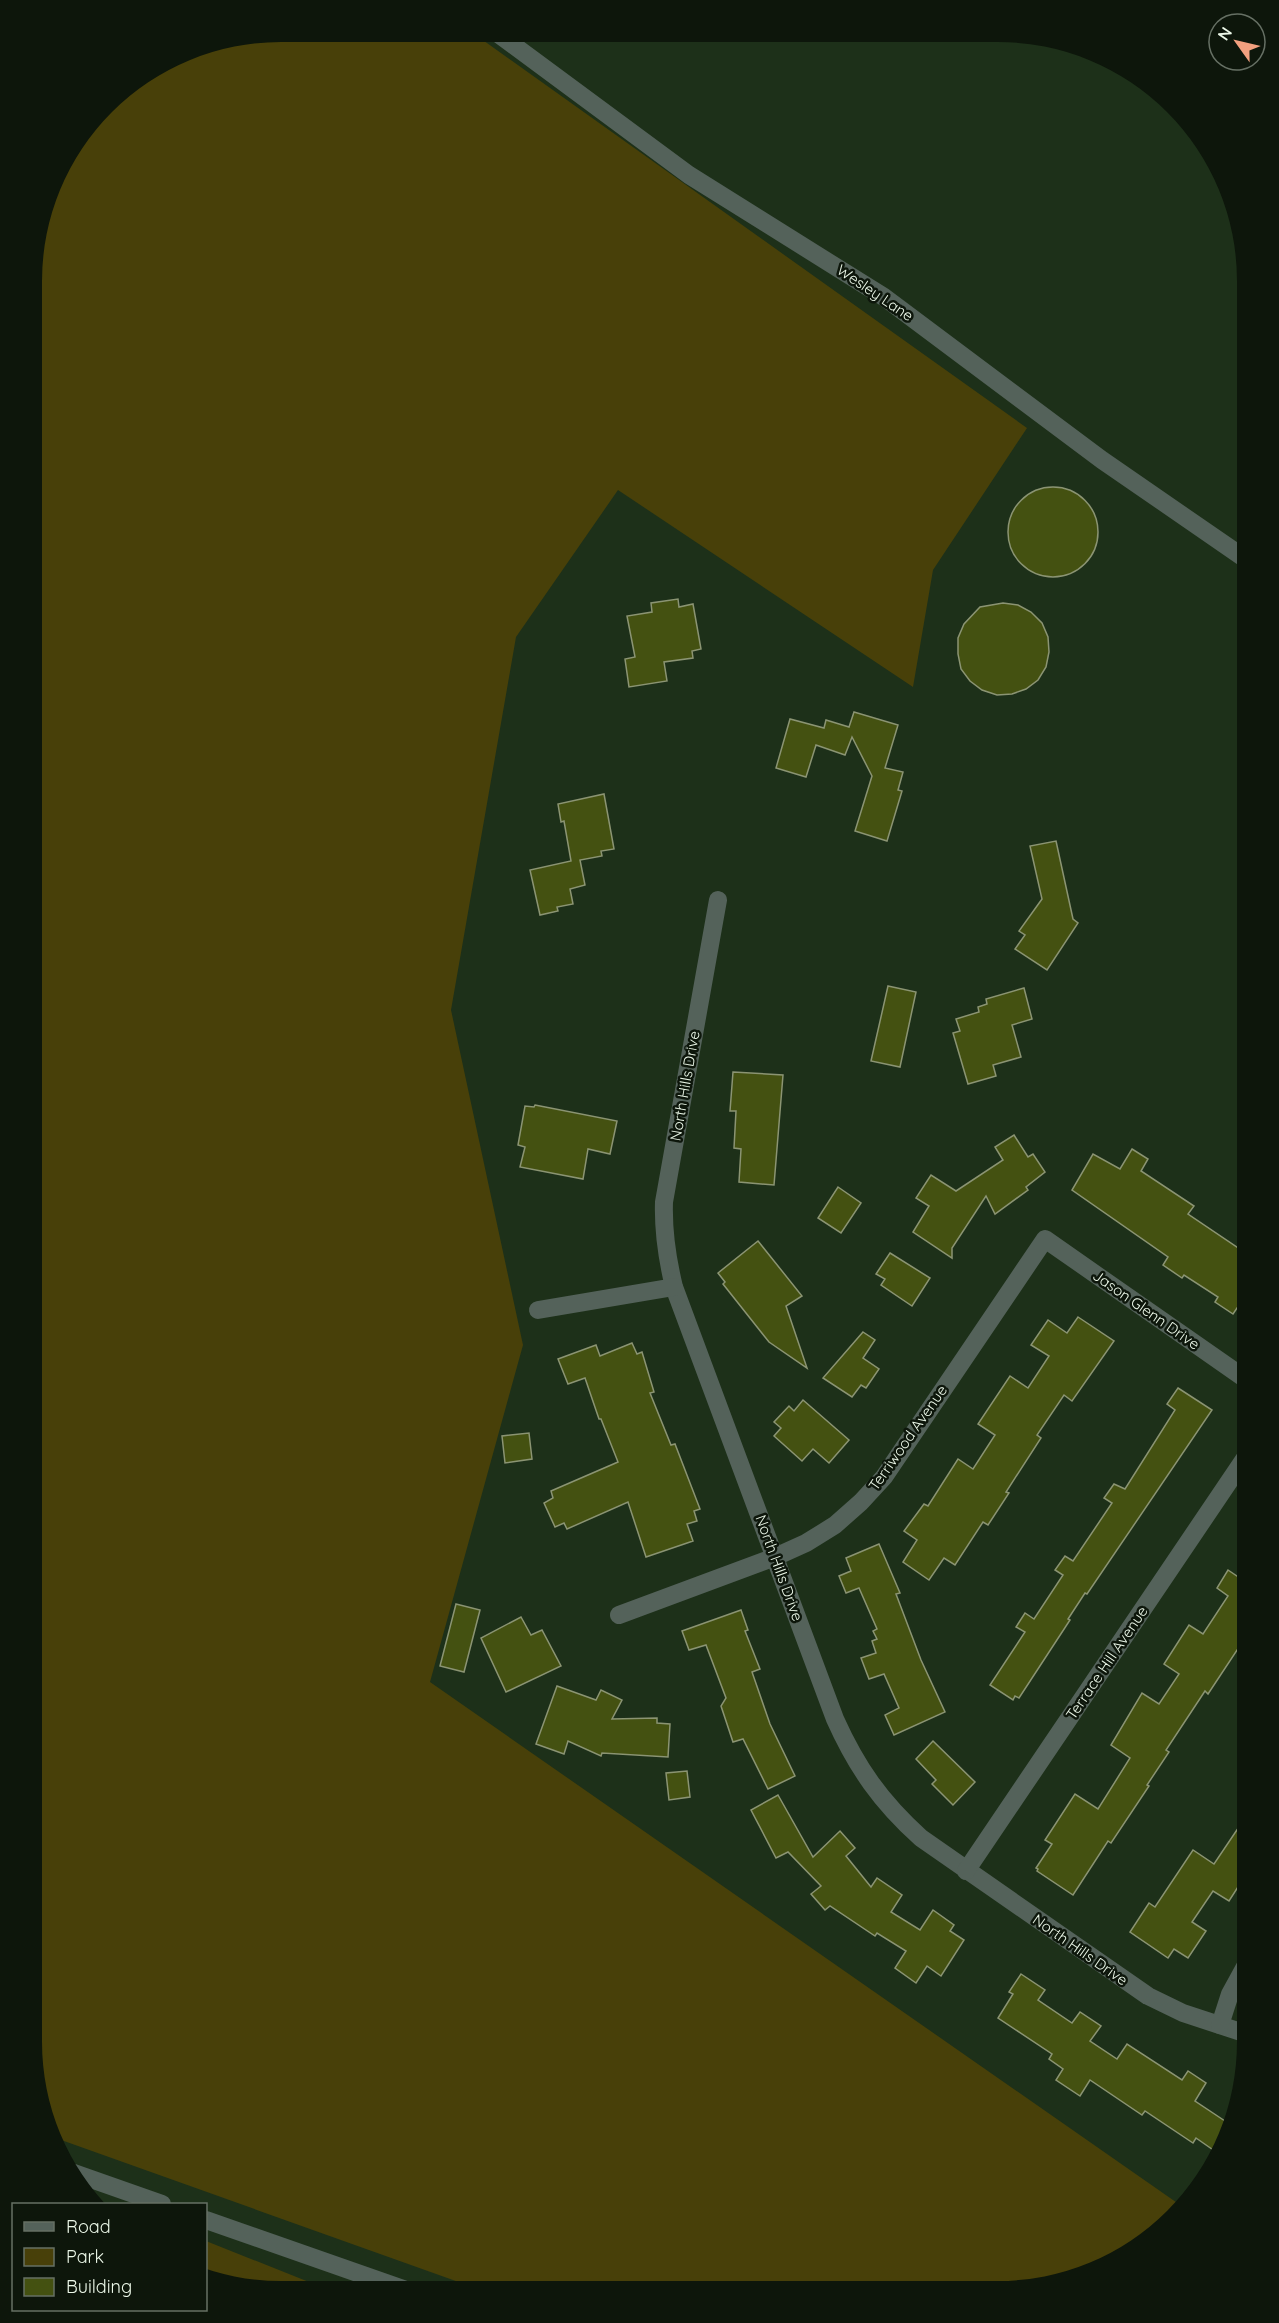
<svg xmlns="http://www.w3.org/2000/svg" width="1279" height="2323" font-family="Quicksand,sans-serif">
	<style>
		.green { fill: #484009 }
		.building { fill: #445111; stroke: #8b9473; stroke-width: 1.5 }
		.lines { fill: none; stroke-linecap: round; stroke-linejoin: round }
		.minor { stroke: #54625a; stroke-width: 18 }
		.labels { text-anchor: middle; stroke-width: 5; stroke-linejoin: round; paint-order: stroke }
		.street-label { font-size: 15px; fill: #ecf8e9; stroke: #0d160b }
	</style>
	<rect width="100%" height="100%" fill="#1d3019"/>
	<!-- green -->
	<g class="green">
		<path d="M 281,32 L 473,33 L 1027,428 L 933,570 L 913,687 L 618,490 L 516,637 L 451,1010 L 523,1345 L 430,1682 L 1183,2207 L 1150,2240 L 1079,2278 L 998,2291 L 481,2290 L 64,2141 L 53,2137 L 45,2123 L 32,2042 L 34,249 L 57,170 L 116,94 L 186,50 Z"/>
		<path d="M 206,2241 L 329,2290 L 248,2289 L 206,2278 Z"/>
	</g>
	<!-- building -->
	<g class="building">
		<circle cx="1053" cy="532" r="45"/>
		<path d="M 678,599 L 679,607 L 693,604 L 701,649 L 692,651 L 693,658 L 664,662 L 667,681 L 629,687 L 625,659 L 635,657 L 627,616 L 652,612 L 651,603 Z"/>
		<path d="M 1003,603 L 1018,605 L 1031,612 L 1042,623 L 1048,637 L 1049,652 L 1046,667 L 1038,680 L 1026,689 L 1012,694 L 997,695 L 982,690 L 970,681 L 961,669 L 958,654 L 958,638 L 964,624 L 980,607 Z"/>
		<path d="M 854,712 L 898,725 L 885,768 L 903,772 L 898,790 L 902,791 L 887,841 L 855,831 L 872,776 L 852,737 L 845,755 L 816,745 L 806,777 L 776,768 L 790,719 L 824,728 L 826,720 L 849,727 Z"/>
		<path d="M 604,794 L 614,849 L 601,851 L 602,856 L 580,860 L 585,885 L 570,889 L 573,904 L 557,907 L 558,911 L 540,915 L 530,870 L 571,861 L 564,821 L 561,822 L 558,804 Z"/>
		<path d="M 1056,841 L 1073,919 L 1078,923 L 1047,970 L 1015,949 L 1025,935 L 1019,931 L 1042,899 L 1030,846 Z"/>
		<path d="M 888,986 L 916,992 L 900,1067 L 871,1061 Z"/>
		<path d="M 1024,988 L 1032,1019 L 1012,1025 L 1021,1057 L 993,1065 L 996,1076 L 968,1084 L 953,1033 L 960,1031 L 956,1019 L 979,1012 L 978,1007 L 987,1004 L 986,999 Z"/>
		<path d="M 733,1072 L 783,1075 L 774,1185 L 739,1182 L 741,1149 L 734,1148 L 736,1111 L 730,1111 Z"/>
		<path d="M 535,1105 L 617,1121 L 610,1154 L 588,1149 L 583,1179 L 520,1167 L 525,1147 L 518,1145 L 525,1106 L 534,1107 Z"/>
		<path d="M 1014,1135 L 1028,1157 L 1033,1154 L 1045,1172 L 1026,1187 L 1028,1190 L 995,1214 L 986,1196 L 952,1248 L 952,1258 L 913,1232 L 929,1206 L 916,1198 L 931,1175 L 956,1191 L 1003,1160 L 995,1147 Z"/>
		<path d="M 1132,1149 L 1148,1159 L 1141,1171 L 1194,1206 L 1188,1214 L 1247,1254 L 1247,1315 L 1237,1308 L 1233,1314 L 1215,1302 L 1218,1297 L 1184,1275 L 1182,1278 L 1163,1265 L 1168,1257 L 1072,1190 L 1093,1154 L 1120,1169 Z"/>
		<path d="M 838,1187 L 861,1203 L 841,1233 L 818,1218 Z"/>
		<path d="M 758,1241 L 802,1296 L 786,1306 L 807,1368 L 769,1342 L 723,1284 L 725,1282 L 718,1273 Z"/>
		<path d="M 890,1253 L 930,1278 L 912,1306 L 881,1285 L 885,1279 L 876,1274 Z"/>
		<path d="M 1078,1317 L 1114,1341 L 1072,1401 L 1064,1395 L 1037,1435 L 1041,1438 L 1006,1492 L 1009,1493 L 988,1525 L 983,1522 L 955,1565 L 944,1558 L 929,1580 L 903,1562 L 917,1540 L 904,1531 L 924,1504 L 928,1506 L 958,1459 L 973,1469 L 995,1435 L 978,1424 L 1010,1376 L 1028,1388 L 1049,1356 L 1031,1345 L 1048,1320 L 1067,1333 Z"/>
		<path d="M 863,1332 L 875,1340 L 863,1358 L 879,1369 L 866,1388 L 861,1385 L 852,1397 L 823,1378 Z"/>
		<path d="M 632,1343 L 637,1354 L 642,1352 L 654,1392 L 650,1393 L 671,1445 L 675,1444 L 700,1509 L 694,1511 L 697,1521 L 687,1524 L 693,1541 L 646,1557 L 628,1502 L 567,1529 L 564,1523 L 555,1527 L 544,1503 L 553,1498 L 551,1491 L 618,1462 L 601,1419 L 599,1419 L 585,1378 L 568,1384 L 558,1359 L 596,1345 L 600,1356 Z"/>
		<path d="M 1178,1388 L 1212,1410 L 1087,1594 L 1085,1593 L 1068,1619 L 1070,1620 L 1019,1698 L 1015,1696 L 1013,1700 L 990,1685 L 1025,1632 L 1016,1627 L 1025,1613 L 1034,1619 L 1063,1575 L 1055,1570 L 1065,1556 L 1073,1561 L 1112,1503 L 1104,1498 L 1114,1484 L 1125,1489 L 1175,1410 L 1167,1404 Z"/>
		<path d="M 803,1400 L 849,1440 L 829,1463 L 813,1449 L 802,1461 L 774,1436 L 781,1428 L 774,1422 L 789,1406 L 794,1411 Z"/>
		<path d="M 529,1433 L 532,1459 L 505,1463 L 502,1436 Z"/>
		<path d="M 879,1544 L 900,1593 L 896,1594 L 921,1660 L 945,1712 L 894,1735 L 885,1715 L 899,1708 L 884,1674 L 869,1679 L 861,1658 L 876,1653 L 872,1641 L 877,1639 L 873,1631 L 877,1629 L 859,1588 L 846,1593 L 839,1576 L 851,1571 L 846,1558 Z"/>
		<path d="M 1228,1570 L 1247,1583 L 1247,1649 L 1241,1644 L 1208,1694 L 1205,1691 L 1166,1750 L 1169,1752 L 1147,1785 L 1149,1786 L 1111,1843 L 1108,1841 L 1073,1895 L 1037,1871 L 1038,1869 L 1036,1868 L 1052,1844 L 1045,1840 L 1075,1794 L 1098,1809 L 1130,1758 L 1111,1745 L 1142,1693 L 1159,1704 L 1179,1674 L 1164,1664 L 1189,1625 L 1203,1634 L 1228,1596 L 1217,1588 Z"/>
		<path d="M 456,1604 L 480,1610 L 464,1672 L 440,1666 Z"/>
		<path d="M 741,1610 L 748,1630 L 745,1631 L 760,1669 L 752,1672 L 770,1724 L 795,1776 L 768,1789 L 743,1739 L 733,1742 L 721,1706 L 726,1698 L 706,1645 L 689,1650 L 682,1631 Z"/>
		<path d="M 521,1617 L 531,1635 L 542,1630 L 561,1666 L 506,1692 L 481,1638 Z"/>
		<path d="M 557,1686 L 596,1700 L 601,1690 L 622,1700 L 612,1719 L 657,1718 L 657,1723 L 670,1724 L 668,1757 L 602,1753 L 601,1756 L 568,1741 L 564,1754 L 536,1744 Z"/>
		<path d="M 933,1741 L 975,1782 L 953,1805 L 932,1784 L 936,1780 L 916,1759 Z"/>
		<path d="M 687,1771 L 690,1797 L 669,1800 L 666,1773 Z"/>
		<path d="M 778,1795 L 813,1857 L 840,1831 L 855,1848 L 846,1856 L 871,1887 L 877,1878 L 902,1895 L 891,1912 L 920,1930 L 933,1910 L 954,1925 L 950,1931 L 964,1940 L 941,1976 L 927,1966 L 916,1983 L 895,1968 L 906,1951 L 877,1933 L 875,1936 L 830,1906 L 825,1910 L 811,1894 L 821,1886 L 788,1852 L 776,1858 L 751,1810 Z"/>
		<path d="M 1247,1815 L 1247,1873 L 1229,1901 L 1213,1891 L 1192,1922 L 1206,1931 L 1188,1958 L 1174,1949 L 1168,1958 L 1130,1932 L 1149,1903 L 1155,1907 L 1193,1850 L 1214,1864 Z"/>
		<path d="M 1021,1974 L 1045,1990 L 1038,2000 L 1072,2023 L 1080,2012 L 1101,2026 L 1090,2041 L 1117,2059 L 1127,2044 L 1182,2080 L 1188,2071 L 1206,2083 L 1195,2101 L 1231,2125 L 1229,2137 L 1219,2154 L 1196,2138 L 1193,2143 L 1145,2111 L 1142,2115 L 1090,2080 L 1080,2096 L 1056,2080 L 1063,2069 L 1049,2059 L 1052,2054 L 998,2018 L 1013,1994 L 1009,1992 Z"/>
	</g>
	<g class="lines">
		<!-- minor -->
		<g class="minor">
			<path d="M 497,33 L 689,175 L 884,297 L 1102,460 L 1247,560"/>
			<path d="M 718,900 L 664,1202 C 663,1232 667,1258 674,1287 L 835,1719 C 857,1768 881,1802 921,1838 L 1148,1996 L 1183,2013 L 1247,2034"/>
			<path d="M 538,1310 L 674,1287"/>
			<path d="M 619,1615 L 775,1557 L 806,1543 L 835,1525 L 861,1502 L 884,1477 L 1045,1239 L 1247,1380"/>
			<path d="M 966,1871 L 1247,1455"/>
			<path d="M 1220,2025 L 1230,1994 L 1247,1963"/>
			<path d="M 71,2172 L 162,2204"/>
			<path d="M 206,2220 L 406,2290"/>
		</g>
	</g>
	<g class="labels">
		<!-- street labels -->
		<g class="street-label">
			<text transform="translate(875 293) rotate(34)" y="5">Wesley Lane</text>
			<text transform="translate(685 1086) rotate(-80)" y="5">North Hills Drive</text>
			<text transform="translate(1146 1310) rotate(35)" y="5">Jason Glenn Drive</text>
			<text transform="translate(908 1438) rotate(-55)" y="5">Terriwood Avenue</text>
			<text transform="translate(779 1568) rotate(70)" y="5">North Hills Drive</text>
			<text transform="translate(1107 1663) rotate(-56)" y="5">Terrace Hill Avenue</text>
			<text transform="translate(1080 1950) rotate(35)" y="5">North Hills Drive</text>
		</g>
	</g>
	<!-- crop -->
	<path d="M0 0H1279V2323H0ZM281 42H998A239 239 0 0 1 1237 281V2042A239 239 0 0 1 998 2281H281A239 239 0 0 1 42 2042V281A239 239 0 0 1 281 42Z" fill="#0d160b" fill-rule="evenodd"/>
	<!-- legend -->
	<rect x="12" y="2203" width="195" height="108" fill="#0d160b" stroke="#667064" stroke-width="1.5"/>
	<rect x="24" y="2222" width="30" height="9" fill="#54625a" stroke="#667064" stroke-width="1.5"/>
	<text x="66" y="2233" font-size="18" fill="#ecf8e9">Road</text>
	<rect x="24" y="2248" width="30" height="18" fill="#484009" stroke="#667064" stroke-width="1.5"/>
	<text x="66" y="2263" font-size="18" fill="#ecf8e9">Park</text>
	<rect x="24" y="2278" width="30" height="18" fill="#445111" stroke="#667064" stroke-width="1.5"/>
	<text x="66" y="2293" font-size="18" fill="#ecf8e9">Building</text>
	<!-- north arrow -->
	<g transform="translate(1237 42) rotate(304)"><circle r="28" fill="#0d160b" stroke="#667064" stroke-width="1.5"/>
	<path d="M0-4.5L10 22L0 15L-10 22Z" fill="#f2a07f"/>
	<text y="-9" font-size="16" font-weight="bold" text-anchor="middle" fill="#ecf8e9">N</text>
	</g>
</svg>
